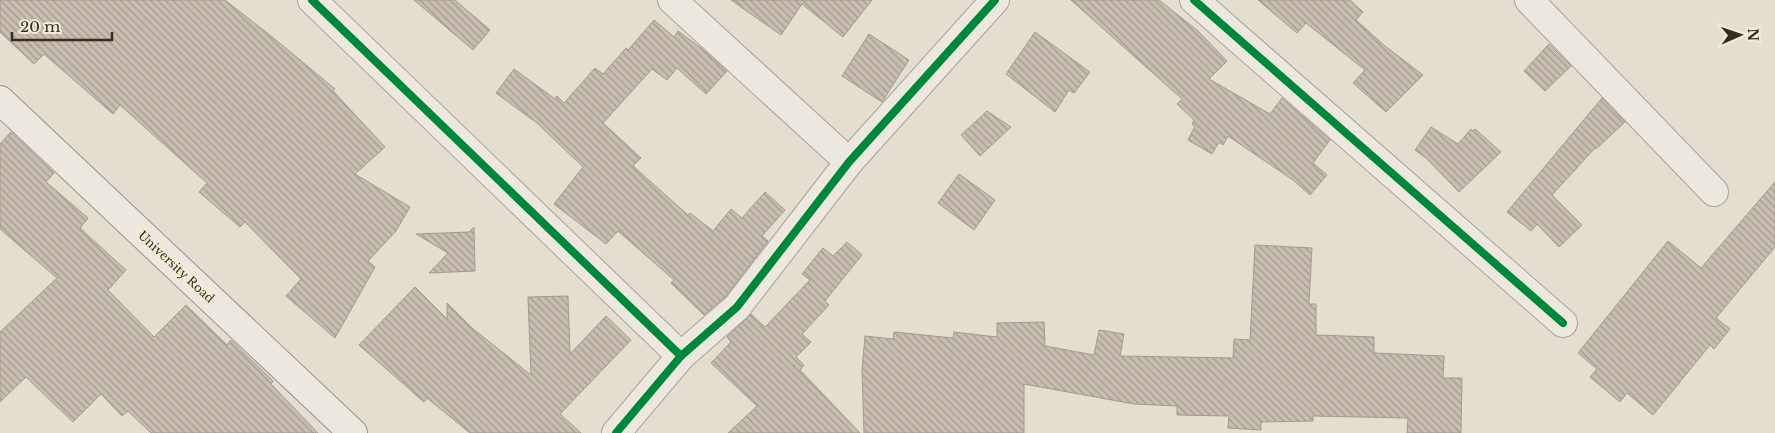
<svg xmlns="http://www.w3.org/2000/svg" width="1775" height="433" font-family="'Libre Baskerville',serif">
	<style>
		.building { fill: url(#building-back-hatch); stroke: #a39a8e }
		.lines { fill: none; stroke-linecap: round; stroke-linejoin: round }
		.street-casing { stroke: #a9a397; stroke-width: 30 }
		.secondary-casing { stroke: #989388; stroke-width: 30 }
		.street { stroke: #ece8e0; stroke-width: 28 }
		.secondary { stroke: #ece8e0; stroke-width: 28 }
		.cycleway-casing { stroke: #f3ecd6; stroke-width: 11 }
		.cycleway { stroke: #00873e; stroke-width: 8 }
		.labels { text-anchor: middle; stroke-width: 4; stroke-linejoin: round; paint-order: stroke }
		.street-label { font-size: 12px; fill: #372c20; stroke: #f3ecd6 }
	</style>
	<defs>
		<pattern id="building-back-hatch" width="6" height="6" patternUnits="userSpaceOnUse" patternTransform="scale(1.25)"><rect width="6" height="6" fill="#c7bdb0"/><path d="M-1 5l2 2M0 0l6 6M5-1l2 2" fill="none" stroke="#a29a8f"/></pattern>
	</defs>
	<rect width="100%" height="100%" fill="#e3decf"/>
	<!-- building -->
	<g class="building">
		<path d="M 0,0 L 225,0 L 276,40 L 335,89 L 333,91 L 385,147 L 355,174 L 410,207 L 396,231 L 368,261 L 375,267 L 335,338 L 286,296 L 301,279 L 245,222 L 240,227 L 199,192 L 207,183 L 120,105 L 113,114 L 44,54 L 34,64 L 0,32 Z"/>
		<path d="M 414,0 L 455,0 L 490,30 L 473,50 Z"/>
		<path d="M 731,0 L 872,0 L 843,37 L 802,4 L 781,35 Z"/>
		<path d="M 1071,0 L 1159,0 L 1198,31 L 1227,61 L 1209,79 L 1270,114 L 1282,98 L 1330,140 L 1313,163 L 1327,175 L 1310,195 L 1293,180 L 1228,136 L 1223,145 L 1219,142 L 1212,154 L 1188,140 L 1195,126 L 1192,124 L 1194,120 L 1177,104 L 1182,99 Z"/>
		<path d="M 1258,0 L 1350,0 L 1363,12 L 1356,20 L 1385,46 L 1423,75 L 1386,112 L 1353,83 L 1365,70 L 1306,23 L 1297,33 Z"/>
		<path d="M 654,20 L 674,37 L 678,31 L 701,48 L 727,71 L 706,94 L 677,68 L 667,80 L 652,69 L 603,123 L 641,158 L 633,166 L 688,215 L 690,213 L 713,231 L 731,209 L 742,218 L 765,192 L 785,210 L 762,236 L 768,241 L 726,296 L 704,315 L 671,283 L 674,280 L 618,231 L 606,244 L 554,204 L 583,167 L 537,123 L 496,93 L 514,69 L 555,99 L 557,96 L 564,103 L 595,68 L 603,74 L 626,48 L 628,50 Z"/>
		<path d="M 1035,32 L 1090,72 L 1074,93 L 1069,90 L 1055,112 L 1006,74 Z"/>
		<path d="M 869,34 L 909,60 L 882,102 L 842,76 Z"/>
		<path d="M 1549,44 L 1571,66 L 1545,91 L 1524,71 Z"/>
		<path d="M 1602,98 L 1625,122 L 1596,149 L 1595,148 L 1552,195 L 1582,225 L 1559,247 L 1537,224 L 1531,231 L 1507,212 Z"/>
		<path d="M 987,111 L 1011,127 L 980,156 L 961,135 Z"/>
		<path d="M 1431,127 L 1458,144 L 1471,129 L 1473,131 L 1475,129 L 1501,152 L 1459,192 L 1426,158 L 1415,150 Z"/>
		<path d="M 11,132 L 54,173 L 46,182 L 88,218 L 80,228 L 126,270 L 108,290 L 154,337 L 186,305 L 227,345 L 231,340 L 273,381 L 271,384 L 318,433 L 151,433 L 128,411 L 122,416 L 101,394 L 73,422 L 26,377 L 0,402 L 0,332 L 57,278 L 0,229 L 0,144 Z"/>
		<path d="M 959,174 L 995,200 L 974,230 L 938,203 Z"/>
		<path d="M 1775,182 L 1775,247 L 1716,318 L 1730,329 L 1714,349 L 1710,345 L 1653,415 L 1627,393 L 1620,402 L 1590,377 L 1597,369 L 1578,353 L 1668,241 L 1701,268 Z"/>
		<path d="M 474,227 L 475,271 L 429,273 L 448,253 L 416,234 L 469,232 Z"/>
		<path d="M 847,242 L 862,255 L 825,301 L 829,305 L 802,334 L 811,342 L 796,357 L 804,365 L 800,370 L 860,433 L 728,433 L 757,406 L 711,363 L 731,342 L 727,337 L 751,314 L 765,327 L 810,280 L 802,274 L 823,248 L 833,256 Z"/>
		<path d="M 1255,245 L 1312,248 L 1309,304 L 1316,304 L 1316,335 L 1374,337 L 1374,353 L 1444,356 L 1443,378 L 1462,378 L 1461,433 L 1407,433 L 1408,418 L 1313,416 L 1313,421 L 1261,422 L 1261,430 L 1228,428 L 1229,416 L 1177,415 L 1177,406 L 1134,404 L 1024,384 L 1024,433 L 864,433 L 862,370 L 865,336 L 893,339 L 894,332 L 953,338 L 954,332 L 997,337 L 997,323 L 1044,322 L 1045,346 L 1094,355 L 1099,330 L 1124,334 L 1120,356 L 1233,358 L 1234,339 L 1250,340 Z"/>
		<path d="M 415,287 L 447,319 L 447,303 L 472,328 L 531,375 L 528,297 L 568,296 L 570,354 L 606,316 L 631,340 L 560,414 L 581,433 L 470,433 L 427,398 L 424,402 L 359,345 Z"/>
	</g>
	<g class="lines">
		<!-- street casing -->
		<g class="street-casing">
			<g id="street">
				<path d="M 312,0 L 681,356"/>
				<path d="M 672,0 L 849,162"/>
				<path d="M 1194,0 L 1563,323"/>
				<path d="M 1529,0 L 1714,192"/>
				<path d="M 616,433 L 681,356 L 737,307 L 849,162 L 995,0"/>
			</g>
		</g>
		<!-- secondary casing -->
		<g class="secondary-casing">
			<path id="secondary" d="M 0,100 L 353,433"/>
		</g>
		<!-- street -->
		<use href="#street" class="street"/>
		<!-- secondary -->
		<use href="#secondary" class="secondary"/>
		<!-- cycleway casing -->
		<g class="cycleway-casing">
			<g id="cycleway">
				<path d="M 312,0 L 681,356"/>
				<path d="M 1194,0 L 1563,323"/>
				<path d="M 616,433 L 681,356 L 737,307 L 849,162 L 995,0"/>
			</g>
		</g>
		<!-- cycleway -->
		<use href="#cycleway" class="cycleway"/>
	</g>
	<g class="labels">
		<!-- street labels -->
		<g class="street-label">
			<text transform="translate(176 267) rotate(43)" y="4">University Road</text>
		</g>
	</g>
	<!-- north arrow -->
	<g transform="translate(1740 35) rotate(88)" stroke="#f3ecd6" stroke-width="4" paint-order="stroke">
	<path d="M0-4L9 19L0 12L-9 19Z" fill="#372c20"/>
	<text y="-8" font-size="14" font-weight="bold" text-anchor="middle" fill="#372c20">N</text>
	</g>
	<!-- scale -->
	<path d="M12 32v8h100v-8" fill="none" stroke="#372c20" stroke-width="2.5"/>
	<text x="20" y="32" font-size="15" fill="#372c20" stroke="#f3ecd6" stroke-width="4" paint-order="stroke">20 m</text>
</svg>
